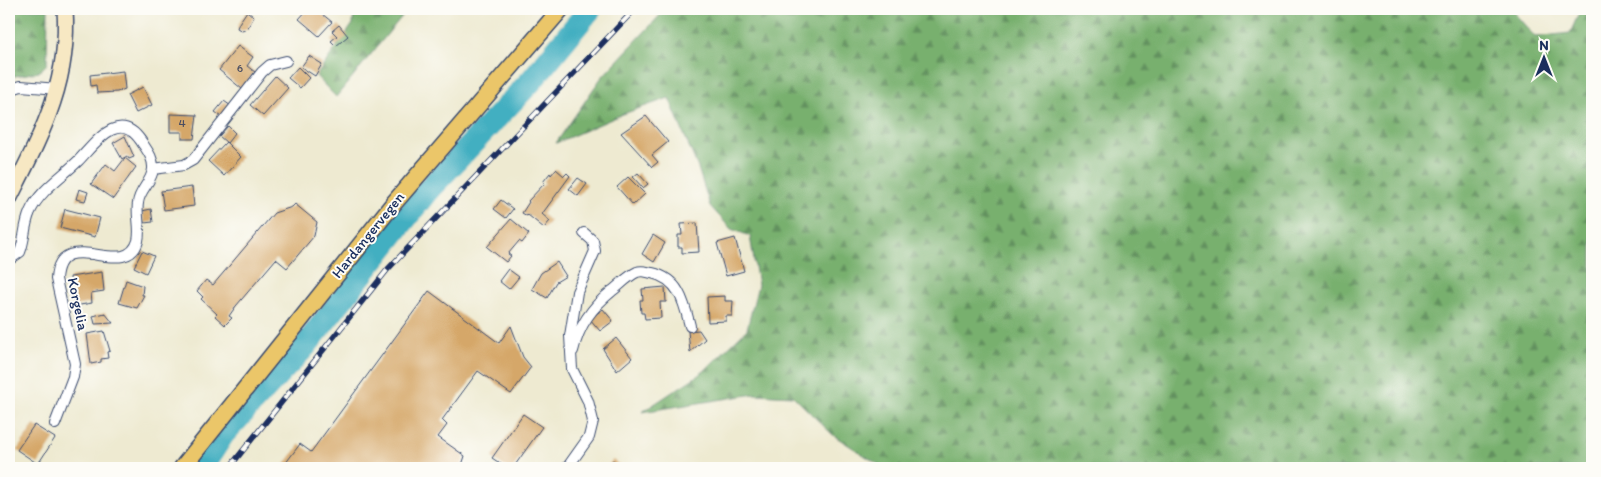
<svg xmlns="http://www.w3.org/2000/svg" width="1601" height="477" font-family="Itim,sans-serif">
	<style>
		.forest { fill: url(#forest-firs); stroke: #4a7066 }
		.lines { fill: none; stroke-linecap: round; stroke-linejoin: round }
		.river { stroke: #43afc1; stroke-width: 24 }
		.building { fill: #d5a769 }
		.street-casing { stroke: #3b4b6f; stroke-width: 12 }
		.secondary-casing { stroke: #3b4b6f; stroke-width: 18 }
		.primary-casing { stroke: #3b4b6f; stroke-width: 19 }
		.street { stroke: #fff; stroke-width: 10 }
		.secondary { stroke: #f7e8c3; stroke-width: 15 }
		.primary { stroke: #ebc669; stroke-width: 16 }
		.rail-casing { stroke: #1b2f5e; stroke-width: 5.5 }
		.rail { stroke: #fdfcf7; stroke-width: 4; stroke-dasharray: 11; stroke-linecap: butt }
		.labels { text-anchor: middle; stroke-width: 4; stroke-linejoin: round; paint-order: stroke }
		.number-label { font-size: 12px; fill: #4a4d61 }
		.street-label { font-size: 15px; fill: #1b2f5e; stroke: #fdfcf7 }
	</style>
	<defs>
		<pattern id="forest-firs" width="22" height="20" patternUnits="userSpaceOnUse" patternTransform="scale(1.25)"><rect width="22" height="20" fill="#78b06e"/><path d="M5 1l3.5 6h-7zM16 11l3.5 6h-7z" fill="#62905e"/></pattern>
	</defs>
	<rect width="100%" height="100%" fill="#fdfcf7"/>
	<filter id="ink" filterUnits="userSpaceOnUse"><feTurbulence type="fractalNoise" baseFrequency=".02" numOctaves="2"/><feDisplacementMap in="SourceGraphic" scale="10" xChannelSelector="R" yChannelSelector="G"/><feConvolveMatrix kernelMatrix="1 2 1 2 8 2 1 2 1" color-interpolation-filters="sRGB"/></filter>
	<filter id="wash" filterUnits="userSpaceOnUse"><feTurbulence type="fractalNoise" baseFrequency=".0096" numOctaves="4" result="noise"/><feDisplacementMap in="SourceGraphic" scale="20" xChannelSelector="R" yChannelSelector="G"/><feGaussianBlur stdDeviation="1.12" result="paint"/><feColorMatrix in="noise" values="0 0 0 0 0 0 0 0 0 0 0 0 0 0 0 0 0 1.4 0 .05"/><feComposite in="paint" operator="in"/></filter>
	<g filter="url(#wash)">
		<rect width="100%" height="100%" fill="#eeead1"/>
		<!-- forest -->
		<g class="forest">
			<path d="M 9,9 L 48,9 L 47,64 L 39,72 L 9,77 Z"/>
			<path d="M 354,9 L 408,9 L 336,97 L 316,76 L 353,24 Z"/>
			<path d="M 666,9 L 1511,9 L 1535,37 L 1570,33 L 1581,9 L 1592,9 L 1592,468 L 884,468 L 833,435 L 793,396 L 755,394 L 642,412 L 703,372 L 747,329 L 758,285 L 750,236 L 731,229 L 710,206 L 698,168 L 669,98 L 623,114 L 556,143 L 601,78 Z"/>
		</g>
		<g class="lines">
			<!-- river -->
			<path class="river" d="M 201,468 L 223,434 L 305,346 L 426,192 L 531,81 L 590,9"/>
		</g>
		<g id="blocks">
			<!-- building -->
			<g class="building">
				<path d="M 308,9 L 316,9 L 332,22 L 319,36 L 299,19 Z"/>
				<path d="M 247,11 L 254,17 L 247,29 L 242,31 L 237,28 L 239,23 Z"/>
				<path d="M 339,25 L 348,36 L 336,46 L 331,41 L 337,36 L 332,31 Z"/>
				<path d="M 238,46 L 253,57 L 247,66 L 255,72 L 242,89 L 219,70 Z"/>
				<path d="M 309,56 L 322,64 L 315,76 L 301,67 Z"/>
				<path d="M 298,67 L 309,78 L 300,88 L 288,78 Z"/>
				<path d="M 123,71 L 125,89 L 117,92 L 97,93 L 96,85 L 91,86 L 90,75 Z"/>
				<path d="M 275,76 L 288,88 L 263,116 L 250,105 Z"/>
				<path d="M 143,87 L 152,105 L 136,113 L 127,95 Z"/>
				<path d="M 224,101 L 231,106 L 222,117 L 215,112 Z"/>
				<path d="M 170,114 L 197,115 L 194,139 L 182,139 L 182,132 L 170,132 Z"/>
				<path d="M 646,116 L 668,142 L 652,155 L 658,162 L 652,167 L 621,133 Z"/>
				<path d="M 228,126 L 235,133 L 227,143 L 219,136 Z"/>
				<path d="M 125,136 L 134,157 L 129,159 L 127,156 L 122,159 L 113,143 Z"/>
				<path d="M 226,142 L 241,157 L 224,176 L 208,161 Z"/>
				<path d="M 125,158 L 136,167 L 113,199 L 91,184 L 106,164 L 115,171 Z"/>
				<path d="M 556,169 L 564,176 L 567,173 L 570,176 L 542,214 L 550,221 L 544,228 L 528,215 L 527,216 L 522,213 L 529,202 L 528,201 L 545,183 L 543,182 L 550,173 L 551,175 Z"/>
				<path d="M 638,173 L 648,184 L 643,188 L 633,177 Z"/>
				<path d="M 628,177 L 645,194 L 633,205 L 617,187 Z"/>
				<path d="M 578,178 L 587,184 L 578,196 L 569,189 Z"/>
				<path d="M 192,187 L 194,206 L 164,210 L 161,191 Z"/>
				<path d="M 79,189 L 88,192 L 85,201 L 76,199 Z"/>
				<path d="M 501,200 L 513,209 L 506,218 L 494,209 Z"/>
				<path d="M 295,204 L 317,222 L 314,236 L 287,268 L 276,259 L 236,306 L 229,316 L 232,318 L 225,325 L 215,316 L 217,314 L 201,299 L 203,297 L 197,291 L 206,280 L 213,285 L 274,213 L 292,207 Z"/>
				<path d="M 65,209 L 100,218 L 95,237 L 60,228 Z"/>
				<path d="M 151,209 L 153,222 L 144,223 L 142,211 Z"/>
				<path d="M 511,219 L 529,234 L 522,243 L 519,241 L 508,254 L 511,256 L 506,262 L 487,247 Z"/>
				<path d="M 697,223 L 699,252 L 682,253 L 682,247 L 678,247 L 678,235 L 682,235 L 681,224 Z"/>
				<path d="M 653,235 L 665,243 L 654,262 L 642,254 Z"/>
				<path d="M 735,238 L 744,271 L 726,276 L 717,243 Z"/>
				<path d="M 142,251 L 154,256 L 146,273 L 134,267 Z"/>
				<path d="M 557,262 L 566,276 L 556,282 L 547,298 L 532,289 L 541,273 Z"/>
				<path d="M 508,269 L 519,277 L 509,289 L 499,281 Z"/>
				<path d="M 102,272 L 104,291 L 91,293 L 92,303 L 74,306 L 70,277 Z"/>
				<path d="M 126,280 L 143,286 L 142,295 L 144,295 L 137,308 L 119,303 Z"/>
				<path d="M 665,287 L 666,302 L 660,302 L 661,318 L 645,319 L 644,313 L 641,313 L 640,300 L 643,300 L 642,289 Z"/>
				<path d="M 429,291 L 499,343 L 511,326 L 523,357 L 531,367 L 511,394 L 478,371 L 442,420 L 447,425 L 438,437 L 465,456 L 461,468 L 282,468 L 300,444 L 311,452 Z"/>
				<path d="M 725,296 L 725,301 L 733,301 L 732,316 L 726,316 L 726,321 L 708,322 L 707,297 Z"/>
				<path d="M 603,309 L 613,321 L 600,331 L 590,319 Z"/>
				<path d="M 105,313 L 113,323 L 95,324 L 93,316 Z"/>
				<path d="M 699,330 L 705,339 L 690,352 L 688,331 Z"/>
				<path d="M 104,331 L 110,351 L 107,352 L 108,358 L 101,359 L 101,362 L 91,364 L 87,334 Z"/>
				<path d="M 616,338 L 632,358 L 617,371 L 603,349 Z"/>
				<path d="M 523,414 L 542,427 L 513,468 L 507,468 L 492,458 Z"/>
				<path d="M 34,425 L 55,438 L 38,464 L 17,450 Z"/>
				<path d="M 613,460 L 622,468 L 601,468 L 604,466 L 606,467 Z"/>
			</g>
		</g>
	</g>
	<g filter="url(#ink)">
		<use href="#blocks" fill-opacity="0" stroke="#3b4b6f" stroke-width="1"/>
		<g class="lines">
			<!-- street casing -->
			<g class="street-casing">
				<g id="street">
					<path d="M 9,90 L 21,86 L 58,89"/>
					<path d="M 153,169 L 184,165 L 193,160 L 262,72 L 270,65 L 286,61"/>
					<path d="M 9,260 L 20,252 C 25,240 24,225 30,212 C 39,191 63,176 79,160 C 96,142 119,109 141,141 C 146,149 154,158 153,169 C 152,182 139,190 138,203 C 136,215 141,228 138,241 C 126,282 60,223 56,279 L 75,364 L 73,377 L 55,424"/>
					<path d="M 573,351 C 579,325 592,307 612,291 C 620,285 628,276 637,272 C 642,270 647,272 652,273 C 679,279 684,302 690,326"/>
					<path d="M 567,468 L 589,437 L 593,421 L 588,401 L 572,369 L 570,336 L 577,292 L 595,251 L 593,241 L 584,233"/>
				</g>
			</g>
			<!-- secondary casing -->
			<g class="secondary-casing">
				<path id="secondary" d="M 9,199 C 41,135 70,83 65,9"/>
			</g>
			<!-- primary casing -->
			<g class="primary-casing">
				<path id="primary" d="M 182,468 L 394,203 L 561,9"/>
			</g>
			<!-- street -->
			<use href="#street" class="street"/>
			<!-- secondary -->
			<use href="#secondary" class="secondary"/>
			<!-- primary -->
			<use href="#primary" class="primary"/>
			<!-- rail casing -->
			<g class="rail-casing">
				<path id="rail" d="M 229,468 L 388,269 L 635,9"/>
			</g>
			<!-- rail -->
			<use href="#rail" class="rail"/>
		</g>
	</g>
	<g class="labels">
		<!-- number labels -->
		<g class="number-label">
			<text x="240" y="72">6</text>
			<text x="182" y="127">4</text>
		</g>
		<!-- street labels -->
		<g class="street-label">
			<text transform="translate(368 235) rotate(-51)" y="5">Hardangervegen</text>
			<text transform="translate(78 304) rotate(78)" y="5">Korgelia</text>
		</g>
	</g>
	<!-- margin -->
	<rect width="1601" height="477" fill="none" stroke="#fdfcf7" stroke-width="30"/>
	<!-- north arrow -->
	<g transform="translate(1544 58)" stroke="#fdfcf7" stroke-width="4" paint-order="stroke">
	<path d="M0-4L9 19L0 12L-9 19Z" fill="#1b2f5e"/>
	<text y="-8" font-size="14" font-weight="bold" text-anchor="middle" fill="#1b2f5e">N</text>
	</g>
</svg>
